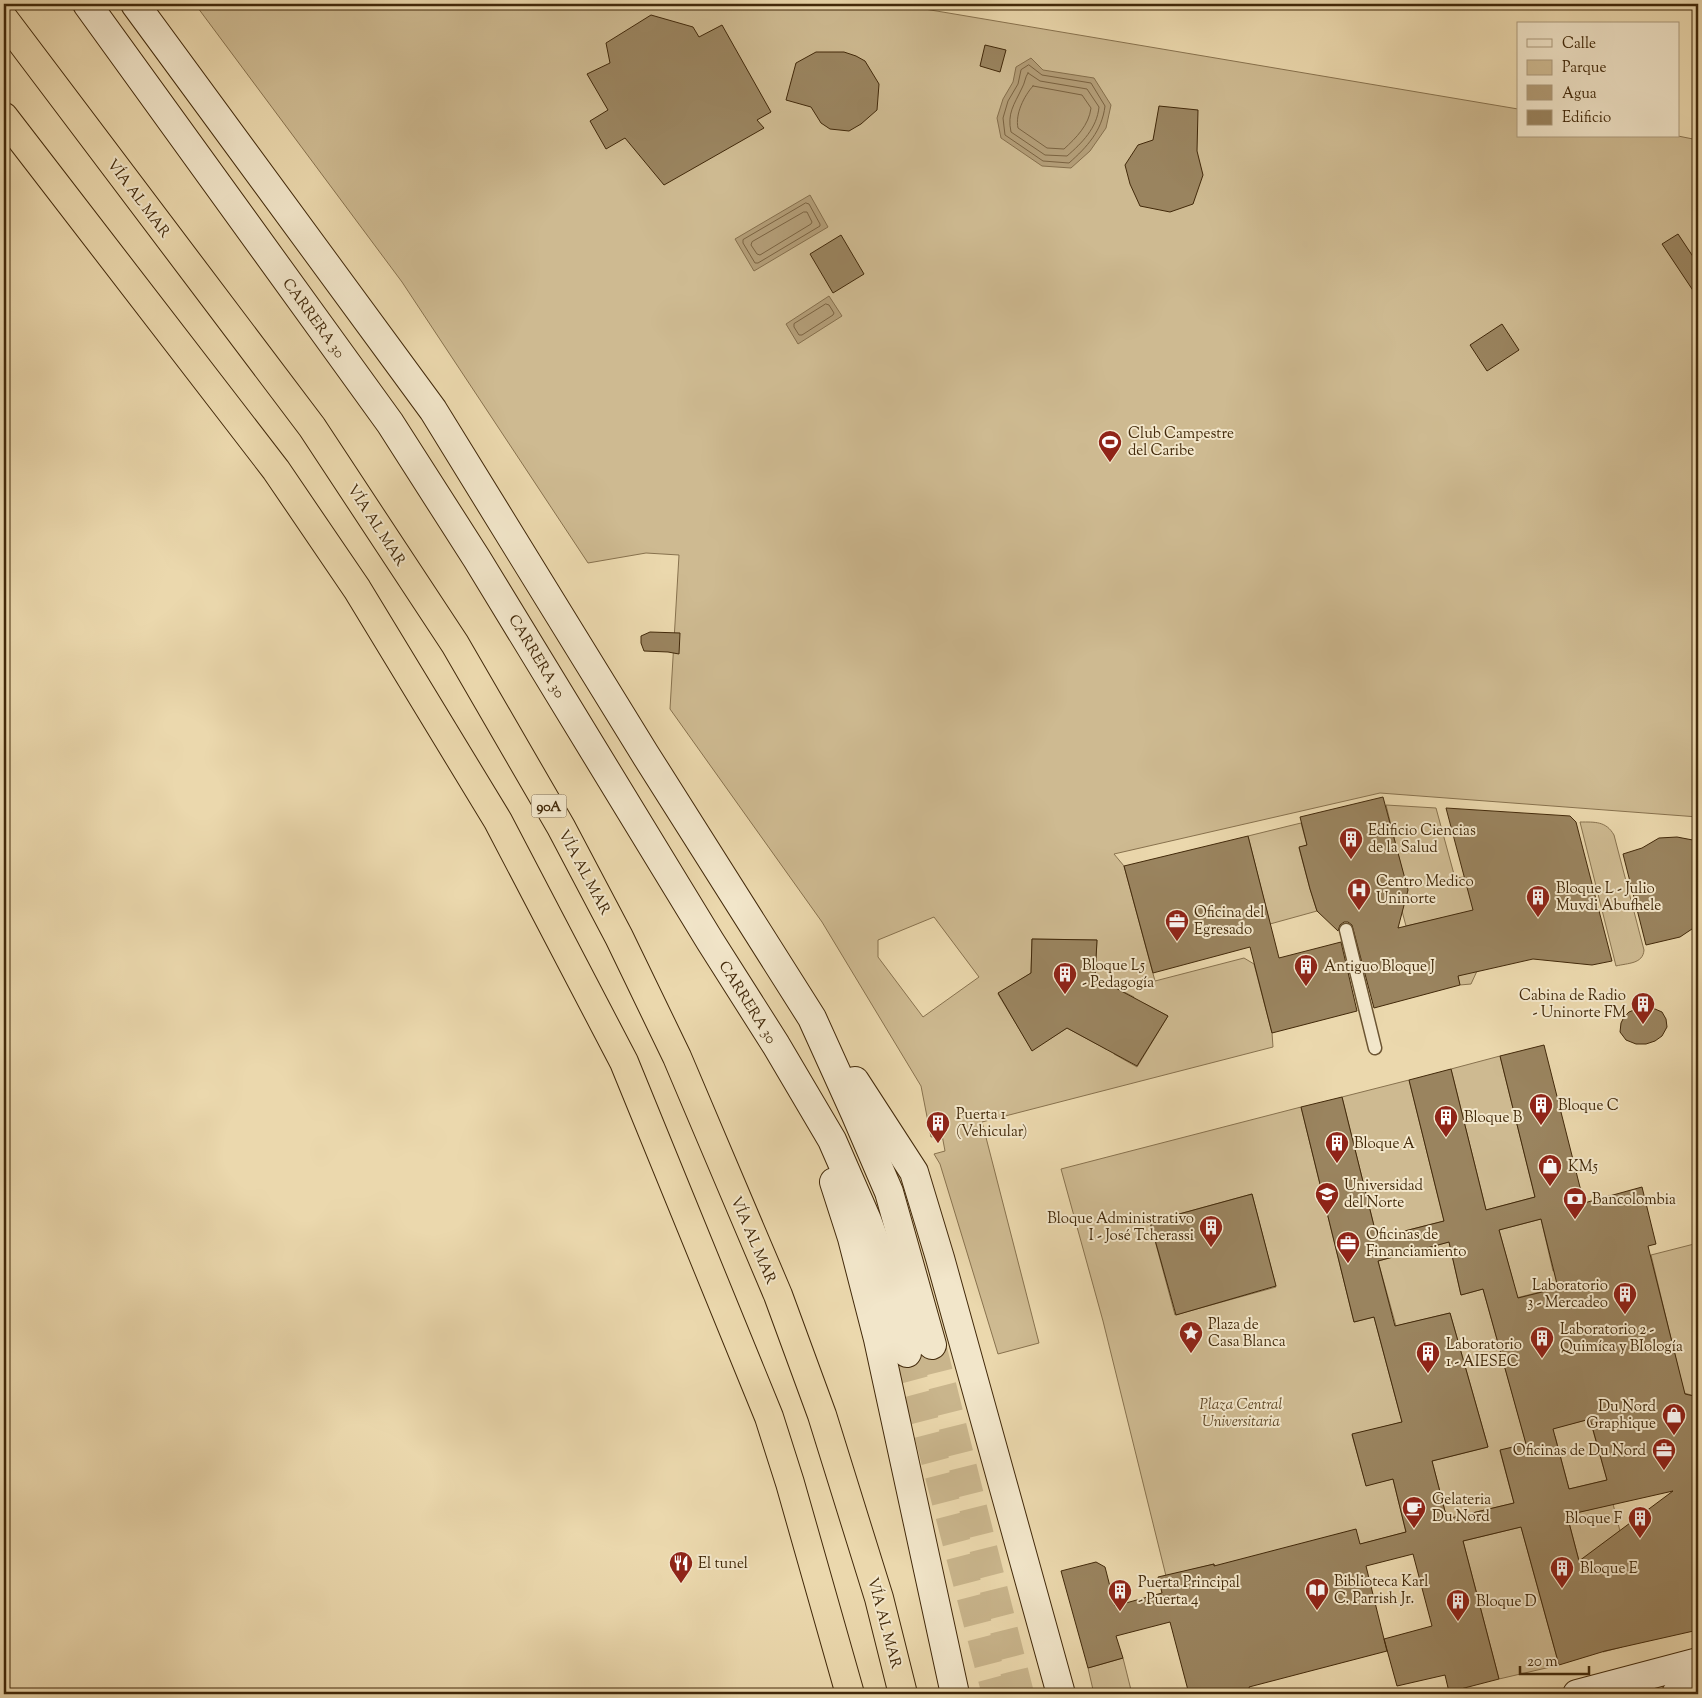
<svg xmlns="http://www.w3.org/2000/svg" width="1702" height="1698" font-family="'Sorts Mill Goudy',serif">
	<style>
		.green { fill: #ceba91; stroke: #88724e; fill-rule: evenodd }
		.water { fill: #b29c76; stroke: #856e4b }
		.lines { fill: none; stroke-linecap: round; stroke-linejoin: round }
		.shore { stroke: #7a6240; stroke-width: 1 }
		.building { fill: #9a845f; stroke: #42290a; fill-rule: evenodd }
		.secondary-tunnel { stroke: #c9b58c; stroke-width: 28; stroke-dasharray: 28 14; stroke-linecap: butt }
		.lane-casing { stroke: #6c5533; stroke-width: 15 }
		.secondary-casing { stroke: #42290a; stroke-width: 30 }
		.highway-casing { stroke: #42290a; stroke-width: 30 }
		.lane { stroke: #f2e6ca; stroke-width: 12 }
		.secondary { stroke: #f2e6ca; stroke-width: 28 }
		.highway { stroke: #ebd8ad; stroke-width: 28 }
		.labels { text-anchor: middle; stroke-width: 4; stroke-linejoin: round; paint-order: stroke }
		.shield { fill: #f2e6ca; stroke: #776244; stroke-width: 1 }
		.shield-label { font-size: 14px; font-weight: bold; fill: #42290a }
		.street-label { font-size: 15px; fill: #42290a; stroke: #f2e6ca }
		.poi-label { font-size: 15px; fill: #42290a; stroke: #f2e6ca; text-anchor: start }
		.park-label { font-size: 15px; font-style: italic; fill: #5e4625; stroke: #f2e6ca }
	</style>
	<rect width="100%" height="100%" fill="#ebd8ad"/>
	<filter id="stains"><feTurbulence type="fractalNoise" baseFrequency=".004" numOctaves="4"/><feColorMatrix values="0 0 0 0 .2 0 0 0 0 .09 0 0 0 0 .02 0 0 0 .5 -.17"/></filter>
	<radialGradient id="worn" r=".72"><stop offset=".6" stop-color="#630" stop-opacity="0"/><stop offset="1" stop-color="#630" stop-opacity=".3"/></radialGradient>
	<!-- green -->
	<g class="green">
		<path d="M 195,4 L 895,4 L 1518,109 L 1518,136 L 1678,136 L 1698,140 L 1698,817 L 1380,793 L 1114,854 L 1124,866 L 1155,981 L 1244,958 L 1254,964 L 1272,1033 L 1273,1047 L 982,1122 L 1039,1343 L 998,1354 L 940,1164 L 934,1154 L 945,1151 L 942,1135 L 931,1137 L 921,1086 L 822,922 L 670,709 L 679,555 L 646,553 L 588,563 L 402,282 ZM 934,917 L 979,977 L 923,1017 L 878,957 L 878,940 ZM 1032,939 L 1097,940 L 1095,977 L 1134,997 L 1103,1047 L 1106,1049 L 1067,1028 L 1032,1050 L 998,994 L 1031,973 ZM 1145,1004 L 1168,1016 L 1137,1067 L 1114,1054 Z"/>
		<path d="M 1386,805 L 1436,808 L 1455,878 L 1465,877 L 1489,967 L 1477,971 L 1471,984 L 1460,985 L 1442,918 L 1406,926 L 1402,911 L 1407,890 Z"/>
		<path d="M 1580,822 C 1595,822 1606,821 1614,835 L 1644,950 C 1643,964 1628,963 1616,966 Z"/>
		<path d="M 1301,823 L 1307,845 L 1299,848 L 1310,889 L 1317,911 L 1270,924 L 1248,836 Z"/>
		<path d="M 1500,1056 L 1535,1197 L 1486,1210 L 1451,1069 Z"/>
		<path d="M 1409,1080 L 1444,1221 L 1377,1238 L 1342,1097 Z"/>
		<path d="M 1301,1107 L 1354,1322 L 1374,1317 L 1402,1422 L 1352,1435 L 1366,1485 L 1393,1479 L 1406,1532 L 1219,1582 L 1214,1564 L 1166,1576 L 1103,1321 L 1061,1169 ZM 1252,1194 L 1276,1287 L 1175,1315 L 1150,1222 Z"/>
		<path d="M 1541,1219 L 1553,1271 L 1572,1266 L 1612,1422 L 1592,1427 L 1607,1480 L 1569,1489 L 1555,1436 L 1544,1439 L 1542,1431 L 1598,1417 L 1564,1286 L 1508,1300 L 1503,1284 L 1513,1281 L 1499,1230 Z"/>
		<path d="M 1449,1242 L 1461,1295 L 1483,1289 L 1526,1443 L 1500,1451 L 1514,1503 L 1447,1519 L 1432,1461 L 1488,1447 L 1450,1313 L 1396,1326 L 1378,1261 Z"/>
		<path d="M 1698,1243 L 1698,1400 L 1695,1396 L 1684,1393 L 1651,1255 Z"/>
		<path d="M 1613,1504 L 1620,1531 L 1597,1548 L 1622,1647 L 1603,1652 L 1567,1515 Z"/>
		<path d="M 1521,1527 L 1559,1665 L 1499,1679 L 1463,1541 Z"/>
		<path d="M 1123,1658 L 1132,1694 L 1094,1694 L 1088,1668 Z"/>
	</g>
	<!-- water -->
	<g class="water">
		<path d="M 1031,58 L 1043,70 L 1094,78 L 1111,105 L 1106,128 L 1090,151 L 1071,168 L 1042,166 L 1001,138 L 997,118 L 1003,99 L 1013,82 L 1016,67 Z"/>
		<path d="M 810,195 L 828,227 L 754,271 L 735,239 Z"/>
		<path d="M 829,296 L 842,316 L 798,344 L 786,324 Z"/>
	</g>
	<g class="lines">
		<!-- shore -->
		<g class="shore">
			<path d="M 1029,65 L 1042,75 L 1091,83 L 1105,106 C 1102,131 1087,147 1069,163 L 1043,161 L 1005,135 L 1003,118 L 1008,101 L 1018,84 L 1021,70 Z"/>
			<path d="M 1028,73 L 1040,81 L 1087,89 L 1099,107 C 1097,128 1082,143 1067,156 L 1045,155 L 1011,132 C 1007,113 1014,105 1022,88 C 1025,83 1025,77 1028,73 Z"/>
			<path d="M 1033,86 L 1082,95 L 1091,108 C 1089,125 1076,138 1064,149 L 1047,148 L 1018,128 C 1015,114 1024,96 1033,86 Z"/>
			<path d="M 806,203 L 809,204 L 820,224 L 820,226 L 758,263 L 755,263 L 743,243 L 743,240 Z"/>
			<path d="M 804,212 L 807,212 L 812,222 L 811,224 L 760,255 L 757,254 L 751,245 L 752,242 Z"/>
			<path d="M 826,304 L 829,305 L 834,313 L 833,315 L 802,335 L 799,335 L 794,327 L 794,324 Z"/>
		</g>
	</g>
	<!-- building -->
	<g class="building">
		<path d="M 651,15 L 693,27 L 699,37 L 722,25 L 771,112 L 757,120 L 764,128 L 664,185 L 625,138 L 606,149 L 590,121 L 608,110 L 587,74 L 610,63 L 606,43 Z"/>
		<path d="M 985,45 L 1006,50 L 1000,72 L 980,66 Z"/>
		<path d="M 816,52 L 844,52 L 856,56 L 865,61 L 879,84 L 877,110 L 861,124 L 849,131 L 830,129 L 821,123 L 811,107 L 786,100 L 796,63 Z"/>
		<path d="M 1159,106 L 1198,110 L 1197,151 L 1203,175 L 1193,204 L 1170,212 L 1140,206 L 1130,184 L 1125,165 L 1138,145 L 1153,140 Z"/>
		<path d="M 1678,234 L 1698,264 L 1698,298 L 1662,244 Z"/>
		<path d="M 841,235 L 864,274 L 833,293 L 810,254 Z"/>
		<path d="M 1502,324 L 1519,350 L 1487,371 L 1470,345 Z"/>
		<path d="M 650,632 L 680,633 L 679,654 L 668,652 L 644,651 L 641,643 L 641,636 Z"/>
		<path d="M 1383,797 L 1408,890 L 1398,928 L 1473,910 L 1446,808 L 1570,816 L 1576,822 L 1612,961 L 1592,965 L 1533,959 L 1458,976 L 1460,985 L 1374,1008 L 1352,925 L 1348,922 L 1344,922 L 1340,925 L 1338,931 L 1317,911 L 1310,889 L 1299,847 L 1307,845 L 1300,817 Z"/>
		<path d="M 1248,836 L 1279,958 L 1341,942 L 1357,1011 L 1272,1033 L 1250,947 L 1153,973 L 1124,866 Z"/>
		<path d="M 1677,837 L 1698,841 L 1698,925 L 1680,937 L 1646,945 L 1623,854 L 1642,848 L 1659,838 Z"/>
		<path d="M 1032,939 L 1097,940 L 1095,977 L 1168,1016 L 1137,1066 L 1067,1028 L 1032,1051 L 998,993 L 1031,973 Z"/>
		<path d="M 1648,1006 L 1662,1012 L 1666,1019 L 1667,1027 L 1662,1036 L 1655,1041 L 1646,1044 L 1636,1044 L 1626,1040 L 1620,1032 L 1621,1023 L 1624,1017 L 1629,1012 L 1639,1008 Z"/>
		<path d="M 1544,1045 L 1584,1203 L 1642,1187 L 1656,1244 L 1648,1246 L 1685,1394 L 1698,1397 L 1698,1630 L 1605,1651 L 1559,1665 L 1521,1527 L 1463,1541 L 1499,1679 L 1449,1692 L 1445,1675 L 1397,1686 L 1384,1639 L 1387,1651 L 1249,1687 L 1251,1694 L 1189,1694 L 1170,1622 L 1116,1636 L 1123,1658 L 1088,1668 L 1061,1571 L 1096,1562 L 1105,1567 L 1115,1606 L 1162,1593 L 1158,1577 L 1214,1564 L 1214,1566 L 1356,1529 L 1360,1544 L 1406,1532 L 1393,1479 L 1366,1486 L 1352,1434 L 1402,1422 L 1374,1317 L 1354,1322 L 1301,1107 L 1342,1097 L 1377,1238 L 1444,1221 L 1409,1080 L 1451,1069 L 1486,1210 L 1535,1197 L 1500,1056 ZM 1541,1219 L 1558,1288 L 1518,1298 L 1499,1230 ZM 1449,1242 L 1461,1295 L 1483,1289 L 1526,1444 L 1500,1450 L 1514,1503 L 1447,1519 L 1432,1461 L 1488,1447 L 1450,1313 L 1395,1326 L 1378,1261 ZM 1590,1419 L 1607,1480 L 1569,1489 L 1553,1429 ZM 1673,1491 L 1579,1561 L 1567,1515 ZM 1413,1554 L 1432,1626 L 1384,1639 L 1366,1566 Z"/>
		<path d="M 1252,1194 L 1276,1286 L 1176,1315 L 1150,1222 Z"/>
	</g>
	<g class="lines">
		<!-- secondary-tunnel -->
		<g class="secondary-tunnel">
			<path d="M 932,1345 L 1020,1694"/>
			<path d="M 907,1353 L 996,1694"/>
		</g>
		<!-- lane casing -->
		<g class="lane-casing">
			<path id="lane" d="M 1346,930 L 1375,1048"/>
		</g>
		<!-- secondary casing -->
		<g class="secondary-casing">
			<g id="secondary">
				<path d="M 87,4 L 390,423 L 477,559 L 710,941 L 776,1045 L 832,1140 L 867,1220 L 884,1267 L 907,1353"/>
				<path d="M 135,4 L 433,410 L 645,754 L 812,1018 L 855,1113 L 889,1192 L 932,1345"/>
				<path d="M 855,1081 L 914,1172 L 940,1258 L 1061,1694"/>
				<path d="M 834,1182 L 852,1238 L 878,1339 L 955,1694"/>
				<path d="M 1577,1694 L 1698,1662"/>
				<path d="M 1676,1694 L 1698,1688"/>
			</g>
		</g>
		<!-- highway casing -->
		<g class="highway-casing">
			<g id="highway">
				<path d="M 4,19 L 312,427 L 455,644 L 561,827 L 619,937 L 677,1057 L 778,1295 L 822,1415 L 879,1598 L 903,1694"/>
				<path d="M 4,117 L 276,470 L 357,589 L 498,821 L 624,1062 L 769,1417 L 790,1483 L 850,1694"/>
			</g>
		</g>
		<!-- lane -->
		<use href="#lane" class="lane"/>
		<!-- secondary -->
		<use href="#secondary" class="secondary"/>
		<!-- highway -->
		<use href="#highway" class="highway"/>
	</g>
	<!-- icons -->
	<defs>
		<g id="stadium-pin" transform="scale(1.25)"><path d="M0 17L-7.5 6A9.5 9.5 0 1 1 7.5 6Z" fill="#8f2418" stroke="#f2e6ca"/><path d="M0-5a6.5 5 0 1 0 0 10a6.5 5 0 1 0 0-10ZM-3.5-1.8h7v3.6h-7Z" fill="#fff"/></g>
		<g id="building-pin" transform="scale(1.25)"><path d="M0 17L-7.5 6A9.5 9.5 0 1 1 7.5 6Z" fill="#8f2418" stroke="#f2e6ca"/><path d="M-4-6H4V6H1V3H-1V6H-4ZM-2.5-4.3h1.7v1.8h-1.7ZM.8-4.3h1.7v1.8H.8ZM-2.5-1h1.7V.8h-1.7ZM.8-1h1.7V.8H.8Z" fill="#fff"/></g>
		<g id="hospital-pin" transform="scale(1.25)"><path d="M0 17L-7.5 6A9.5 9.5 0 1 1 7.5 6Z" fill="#8f2418" stroke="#f2e6ca"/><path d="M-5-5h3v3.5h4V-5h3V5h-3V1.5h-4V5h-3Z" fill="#fff"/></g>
		<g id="office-pin" transform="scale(1.25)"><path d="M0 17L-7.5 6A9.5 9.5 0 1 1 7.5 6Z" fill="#8f2418" stroke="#f2e6ca"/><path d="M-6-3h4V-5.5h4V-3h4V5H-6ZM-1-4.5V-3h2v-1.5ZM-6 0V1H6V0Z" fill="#fff"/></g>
		<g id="shop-pin" transform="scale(1.25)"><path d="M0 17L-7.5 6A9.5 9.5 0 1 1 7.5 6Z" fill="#8f2418" stroke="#f2e6ca"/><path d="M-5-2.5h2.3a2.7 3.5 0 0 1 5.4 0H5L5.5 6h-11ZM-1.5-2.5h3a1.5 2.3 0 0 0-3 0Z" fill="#fff"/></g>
		<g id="university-pin" transform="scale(1.25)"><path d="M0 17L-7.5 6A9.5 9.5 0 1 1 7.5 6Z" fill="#8f2418" stroke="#f2e6ca"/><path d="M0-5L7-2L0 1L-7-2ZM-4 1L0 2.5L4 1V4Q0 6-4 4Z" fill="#fff"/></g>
		<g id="bank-pin" transform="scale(1.25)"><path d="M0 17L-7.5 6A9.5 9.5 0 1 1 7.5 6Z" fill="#8f2418" stroke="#f2e6ca"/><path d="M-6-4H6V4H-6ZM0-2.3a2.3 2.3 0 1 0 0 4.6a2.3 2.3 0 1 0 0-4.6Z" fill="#fff"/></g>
		<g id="sight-pin" transform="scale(1.25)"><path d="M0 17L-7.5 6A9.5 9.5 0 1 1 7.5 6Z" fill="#8f2418" stroke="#f2e6ca"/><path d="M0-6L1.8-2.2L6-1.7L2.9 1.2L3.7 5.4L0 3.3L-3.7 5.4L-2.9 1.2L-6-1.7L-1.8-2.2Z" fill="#fff"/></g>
		<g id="cafe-pin" transform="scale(1.25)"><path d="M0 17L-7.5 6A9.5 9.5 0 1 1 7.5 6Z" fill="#8f2418" stroke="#f2e6ca"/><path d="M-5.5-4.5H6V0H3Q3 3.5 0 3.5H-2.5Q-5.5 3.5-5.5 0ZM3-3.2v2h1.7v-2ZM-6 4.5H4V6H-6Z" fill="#fff"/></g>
		<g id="restaurant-pin" transform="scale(1.25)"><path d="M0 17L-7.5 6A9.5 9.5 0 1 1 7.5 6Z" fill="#8f2418" stroke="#f2e6ca"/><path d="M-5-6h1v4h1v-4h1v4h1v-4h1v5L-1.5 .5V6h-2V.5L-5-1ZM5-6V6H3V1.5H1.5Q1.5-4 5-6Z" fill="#fff"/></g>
		<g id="library-pin" transform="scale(1.25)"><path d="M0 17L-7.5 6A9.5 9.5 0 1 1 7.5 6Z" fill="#8f2418" stroke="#f2e6ca"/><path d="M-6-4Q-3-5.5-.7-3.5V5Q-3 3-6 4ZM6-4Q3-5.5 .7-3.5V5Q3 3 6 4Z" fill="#fff"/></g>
	</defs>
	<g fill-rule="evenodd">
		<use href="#stadium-pin" x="1110" y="442"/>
		<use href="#building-pin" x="1351" y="839"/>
		<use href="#hospital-pin" x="1359" y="890"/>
		<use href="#building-pin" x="1538" y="897"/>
		<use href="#office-pin" x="1177" y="921"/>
		<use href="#building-pin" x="1306" y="966"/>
		<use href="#building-pin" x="1065" y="974"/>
		<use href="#building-pin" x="1643" y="1004"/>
		<use href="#building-pin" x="1541" y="1105"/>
		<use href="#building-pin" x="1446" y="1117"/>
		<use href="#building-pin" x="938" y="1123"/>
		<use href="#building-pin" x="1337" y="1143"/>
		<use href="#shop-pin" x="1550" y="1166"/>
		<use href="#university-pin" x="1327" y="1194"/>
		<use href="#bank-pin" x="1575" y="1199"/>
		<use href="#building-pin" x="1211" y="1227"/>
		<use href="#office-pin" x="1348" y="1243"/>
		<use href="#building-pin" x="1625" y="1294"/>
		<use href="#sight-pin" x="1191" y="1333"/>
		<use href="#building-pin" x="1542" y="1338"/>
		<use href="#building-pin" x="1428" y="1353"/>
		<use href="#shop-pin" x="1674" y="1415"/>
		<use href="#office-pin" x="1664" y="1450"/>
		<use href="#cafe-pin" x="1414" y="1508"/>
		<use href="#building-pin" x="1640" y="1518"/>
		<use href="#restaurant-pin" x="681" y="1563"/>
		<use href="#building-pin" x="1562" y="1568"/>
		<use href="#library-pin" x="1317" y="1590"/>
		<use href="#building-pin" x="1120" y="1591"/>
		<use href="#building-pin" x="1458" y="1601"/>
	</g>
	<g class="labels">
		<!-- shield labels -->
		<rect class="shield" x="531.5" y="794.5" width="35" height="23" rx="4"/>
		<g class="shield-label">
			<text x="549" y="811">90A</text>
		</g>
		<!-- street labels -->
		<g class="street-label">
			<text transform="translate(139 198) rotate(53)" y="5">VÍA AL MAR</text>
			<text transform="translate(314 318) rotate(54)" y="5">CARRERA 30</text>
			<text transform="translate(377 525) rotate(57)" y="5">VÍA AL MAR</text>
			<text transform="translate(537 656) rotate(59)" y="5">CARRERA 30</text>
			<text transform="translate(585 872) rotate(62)" y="5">VÍA AL MAR</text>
			<text transform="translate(748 1002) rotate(58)" y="5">CARRERA 30</text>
			<text transform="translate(754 1240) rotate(67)" y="5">VÍA AL MAR</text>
			<text transform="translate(885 1623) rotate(75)" y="5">VÍA AL MAR</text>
		</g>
		<!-- poi labels -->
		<g class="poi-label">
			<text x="1128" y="438">Club Campestre<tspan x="1128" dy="17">del Caribe</tspan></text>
			<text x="1368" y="835">Edificio Ciencias<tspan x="1368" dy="17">de la Salud</tspan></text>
			<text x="1376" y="886">Centro Medico<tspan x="1376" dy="17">Uninorte</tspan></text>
			<text x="1556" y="893">Bloque L - Julio<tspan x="1556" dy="17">Muvdi Abufhele</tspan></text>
			<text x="1194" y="917">Oficina del<tspan x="1194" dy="17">Egresado</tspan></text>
			<text x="1082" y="970">Bloque L5<tspan x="1082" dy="17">- Pedagogía</tspan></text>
			<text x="1324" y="971">Antiguo Bloque J</text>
			<text x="1626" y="1000" text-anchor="end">Cabina de Radio<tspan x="1626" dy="17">- Uninorte FM</tspan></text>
			<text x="1558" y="1110">Bloque C</text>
			<text x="956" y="1119">Puerta 1<tspan x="956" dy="17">(Vehicular)</tspan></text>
			<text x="1464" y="1122">Bloque B</text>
			<text x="1354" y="1148">Bloque A</text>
			<text x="1568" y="1171">KM5</text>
			<text x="1344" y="1190">Universidad<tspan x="1344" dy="17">del Norte</tspan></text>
			<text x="1592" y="1204">Bancolombia</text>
			<text x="1194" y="1223" text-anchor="end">Bloque Administrativo<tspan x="1194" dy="17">I - José Tcherassi</tspan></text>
			<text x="1366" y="1239">Oficinas de<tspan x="1366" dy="17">Financiamiento</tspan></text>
			<text x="1608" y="1290" text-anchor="end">Laboratorio<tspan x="1608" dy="17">3 - Mercadeo</tspan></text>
			<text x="1208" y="1329">Plaza de<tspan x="1208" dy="17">Casa Blanca</tspan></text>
			<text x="1560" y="1334">Laboratorio 2 -<tspan x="1560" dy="17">Quimíca y BIología</tspan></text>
			<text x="1446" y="1349">Laboratorio<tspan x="1446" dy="17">1 - AIESEC</tspan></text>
			<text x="1656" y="1411" text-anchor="end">Du Nord<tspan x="1656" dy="17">Graphique</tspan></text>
			<text x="1646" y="1455" text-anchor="end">Oficinas de Du Nord</text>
			<text x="1432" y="1504">Gelateria<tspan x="1432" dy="17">Du Nord</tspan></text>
			<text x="1622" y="1523" text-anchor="end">Bloque F</text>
			<text x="698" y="1568">El tunel</text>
			<text x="1580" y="1573">Bloque E</text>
			<text x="1334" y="1586">Biblioteca Karl<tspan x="1334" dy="17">C. Parrish Jr.</tspan></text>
			<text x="1138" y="1587">Puerta Principal<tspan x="1138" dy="17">- Puerta 4</tspan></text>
			<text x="1476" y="1606">Bloque D</text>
		</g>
		<!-- park labels -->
		<g class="park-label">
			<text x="1241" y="1409">Plaza Central<tspan x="1241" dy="17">Universitaria</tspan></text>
		</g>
	</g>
	<!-- margin -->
	<rect width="1702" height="1698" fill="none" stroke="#ebd8ad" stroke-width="20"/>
	<rect x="5" y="5" width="1692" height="1688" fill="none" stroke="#42290a" stroke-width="2.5"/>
	<rect x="10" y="10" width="1682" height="1678" fill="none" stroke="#42290a"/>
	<!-- legend -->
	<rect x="1517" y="22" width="162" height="115" fill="#f2e6ca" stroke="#ac9a7d"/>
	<rect x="1527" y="39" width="25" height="8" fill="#f2e6ca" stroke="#ac9a7d"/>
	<text x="1562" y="48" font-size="15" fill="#42290a">Calle</text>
	<rect x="1527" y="60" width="25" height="15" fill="#ceba91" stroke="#ac9a7d"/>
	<text x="1562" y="72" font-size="15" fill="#42290a">Parque</text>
	<rect x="1527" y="85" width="25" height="15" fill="#b29c76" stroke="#ac9a7d"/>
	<text x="1562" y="98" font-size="15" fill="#42290a">Agua</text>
	<rect x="1527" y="110" width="25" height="15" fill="#9a845f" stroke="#ac9a7d"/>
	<text x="1562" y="122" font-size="15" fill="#42290a">Edificio</text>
	<!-- scale -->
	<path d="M1520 1666v8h69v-8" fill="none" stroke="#42290a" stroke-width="2.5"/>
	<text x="1527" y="1666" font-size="15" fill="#42290a" stroke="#f2e6ca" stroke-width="4" paint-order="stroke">20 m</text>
	<rect width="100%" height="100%" filter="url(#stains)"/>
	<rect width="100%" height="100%" fill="url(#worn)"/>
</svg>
